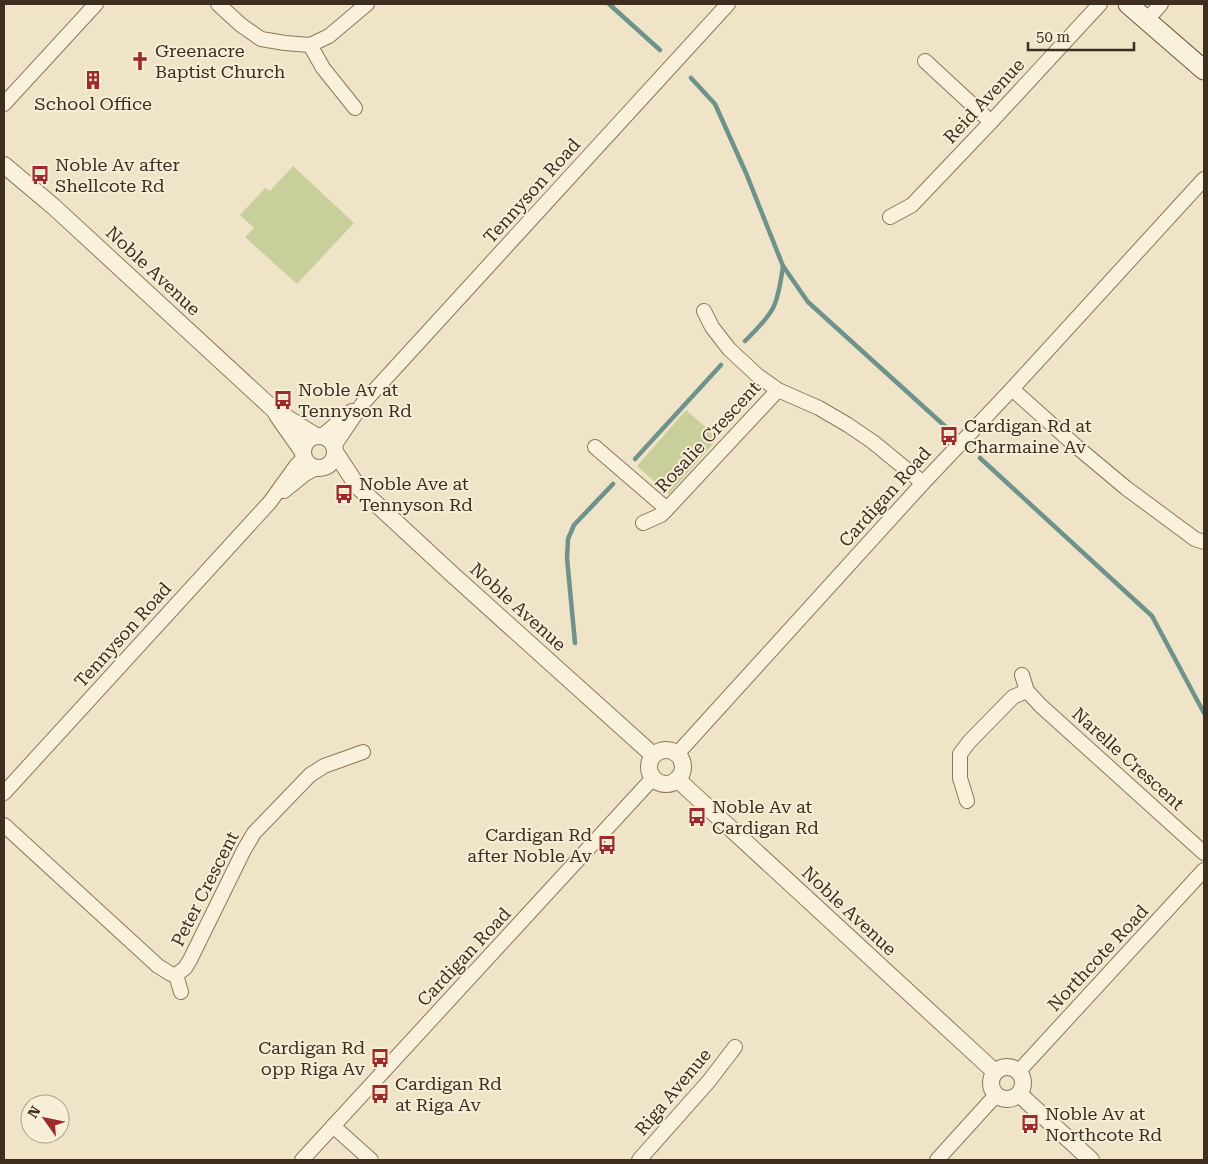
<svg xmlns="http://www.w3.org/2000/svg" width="1208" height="1164" font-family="'Roboto Serif',serif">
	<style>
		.green { fill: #c9cf9b }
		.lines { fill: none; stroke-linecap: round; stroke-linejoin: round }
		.stream { stroke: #6f938a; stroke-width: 4.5 }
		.minor-casing { stroke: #8d765c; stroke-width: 16 }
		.tertiary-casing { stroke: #8d765c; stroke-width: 18 }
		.secondary-casing { stroke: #6f573f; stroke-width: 21 }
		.minor { stroke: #faf1dc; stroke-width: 14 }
		.tertiary { stroke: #faf1dc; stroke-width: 16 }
		.secondary { stroke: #faf1dc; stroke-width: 19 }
		.labels { text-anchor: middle; stroke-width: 4; stroke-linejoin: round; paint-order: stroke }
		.poi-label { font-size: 18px; fill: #3d2e20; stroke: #f7eed8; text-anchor: start }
		.street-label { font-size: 18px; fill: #3d2e20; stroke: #f7eed8 }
	</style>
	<rect width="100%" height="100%" fill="#f0e4c8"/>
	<!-- green -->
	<g class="green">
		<path d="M 293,166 L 354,223 L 297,284 L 245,237 L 254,228 L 240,215 L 265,188 L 270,191 Z"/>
		<path d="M 686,410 L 718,438 L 669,494 L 637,466 Z"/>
	</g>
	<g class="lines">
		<!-- stream -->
		<g class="stream">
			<path d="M 609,4 L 660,50"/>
			<path d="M 691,78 L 715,104 L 746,173 L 783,266 L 808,302 L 947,428"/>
			<path d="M 745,341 C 755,331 766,321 773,308 C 779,296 781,280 783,266"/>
			<path d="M 980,458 L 1152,616 L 1204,713"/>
			<path d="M 635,459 L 721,365"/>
			<path d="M 575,643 L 567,558 L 568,539 L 574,525 L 613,484"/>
		</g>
		<!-- minor casing -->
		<g class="minor-casing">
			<g id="minor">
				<path d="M 218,4 L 241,25 L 261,39 L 285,43 L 310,45 L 329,36 L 367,4"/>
				<path d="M 1147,20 L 1161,4"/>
				<path d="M 310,45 L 323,68 L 355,108"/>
				<path d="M 925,61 L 991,122"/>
				<path d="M 4,104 L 96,4"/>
				<path d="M 890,217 L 912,205 L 991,122 L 1100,4"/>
				<path d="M 704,311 L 712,327 L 729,349 L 757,375 L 778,390 L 819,408 L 848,425 L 873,442 L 923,483"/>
				<path d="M 1012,389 L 1077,447 L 1126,488 L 1195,539 L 1204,542"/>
				<path d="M 322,436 L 352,411"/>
				<path d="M 334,446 L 363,403 L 728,4"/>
				<path d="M 595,447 L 667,509"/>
				<path d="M 284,491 L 305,474 L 316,468"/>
				<path d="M 643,523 L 661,515 L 667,509 L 778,390"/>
				<path d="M 1022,675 L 1027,691 L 1041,706 L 1204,853"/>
				<path d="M 677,754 L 923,483 L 1012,389 L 1204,179"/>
				<path d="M 4,793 L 270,502 L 296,466 L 304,458"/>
				<path d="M 967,801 L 960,778 L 960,754 L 969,742 L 1013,697 L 1027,691"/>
				<path d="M 4,825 L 158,966 L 171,974 L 176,975 L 181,992"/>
				<path d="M 176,975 L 185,968 L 190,960 L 244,850 L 254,833 L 310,775 L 324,766 L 363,752"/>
				<path d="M 1019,1071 L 1204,870"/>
				<path d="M 333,1126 L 371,1160"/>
				<path d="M 302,1160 L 653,778"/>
				<path d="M 639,1160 L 709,1081 L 735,1047"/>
				<path d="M 937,1160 L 996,1095"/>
			</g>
		</g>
		<!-- tertiary casing -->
		<g class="tertiary-casing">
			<g id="tertiary">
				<path d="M 4,165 L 54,207 L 273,409 L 316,436"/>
				<path d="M 277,415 L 303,452"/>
				<circle cx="319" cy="452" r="16"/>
				<path d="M 335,452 L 358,487 L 453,575 L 653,755"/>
				<circle cx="666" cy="767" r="17"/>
				<path d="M 677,779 L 995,1072"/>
				<circle cx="1007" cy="1083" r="16"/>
				<path d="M 1019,1094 L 1091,1160"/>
			</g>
		</g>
		<!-- secondary casing -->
		<g class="secondary-casing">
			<path id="secondary" d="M 1128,4 L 1204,70"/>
		</g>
		<!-- minor -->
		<use href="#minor" class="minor"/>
		<!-- tertiary -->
		<use href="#tertiary" class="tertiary"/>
		<!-- secondary -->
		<use href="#secondary" class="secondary"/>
	</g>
	<!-- icons -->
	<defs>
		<g id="church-bare" transform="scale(1.5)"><path d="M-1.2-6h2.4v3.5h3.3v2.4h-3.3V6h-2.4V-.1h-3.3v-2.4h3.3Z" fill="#9e2a2b" stroke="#f7eed8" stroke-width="2.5" paint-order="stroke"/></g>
		<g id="building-bare" transform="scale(1.5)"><path d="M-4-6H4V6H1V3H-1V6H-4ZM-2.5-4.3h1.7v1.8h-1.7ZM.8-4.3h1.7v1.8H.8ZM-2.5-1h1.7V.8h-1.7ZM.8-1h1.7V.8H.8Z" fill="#9e2a2b" stroke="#f7eed8" stroke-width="2.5" paint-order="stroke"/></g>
		<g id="bus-bare" transform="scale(1.5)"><path d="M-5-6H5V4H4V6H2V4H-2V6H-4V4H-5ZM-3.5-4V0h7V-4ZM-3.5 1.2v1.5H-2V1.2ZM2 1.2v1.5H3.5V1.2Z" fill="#9e2a2b" stroke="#f7eed8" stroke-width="2.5" paint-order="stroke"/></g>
	</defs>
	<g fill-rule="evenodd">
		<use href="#church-bare" x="140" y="61"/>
		<use href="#building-bare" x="93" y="80"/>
		<use href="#bus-bare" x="40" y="175"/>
		<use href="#bus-bare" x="283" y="400"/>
		<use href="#bus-bare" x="949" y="436"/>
		<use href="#bus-bare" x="344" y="494"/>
		<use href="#bus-bare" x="697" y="817"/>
		<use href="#bus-bare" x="607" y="845"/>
		<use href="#bus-bare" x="380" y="1058"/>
		<use href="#bus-bare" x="380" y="1094"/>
		<use href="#bus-bare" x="1030" y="1124"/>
	</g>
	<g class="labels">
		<!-- poi labels -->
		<g class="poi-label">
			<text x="155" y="57">Greenacre<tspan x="155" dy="21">Baptist Church</tspan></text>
			<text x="93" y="110" text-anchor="middle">School Office</text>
			<text x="55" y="171">Noble Av after<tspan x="55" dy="21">Shellcote Rd</tspan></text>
			<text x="298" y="396">Noble Av at<tspan x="298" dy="21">Tennyson Rd</tspan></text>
			<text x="964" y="432">Cardigan Rd at<tspan x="964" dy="21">Charmaine Av</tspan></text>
			<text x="359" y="490">Noble Ave at<tspan x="359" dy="21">Tennyson Rd</tspan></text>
			<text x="712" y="813">Noble Av at<tspan x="712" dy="21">Cardigan Rd</tspan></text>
			<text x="592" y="841" text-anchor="end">Cardigan Rd<tspan x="592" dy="21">after Noble Av</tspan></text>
			<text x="365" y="1054" text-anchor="end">Cardigan Rd<tspan x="365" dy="21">opp Riga Av</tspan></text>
			<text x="395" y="1090">Cardigan Rd<tspan x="395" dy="21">at Riga Av</tspan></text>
			<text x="1045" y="1120">Noble Av at<tspan x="1045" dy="21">Northcote Rd</tspan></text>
		</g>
		<!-- street labels -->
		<g class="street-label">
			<text transform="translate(984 101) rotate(-47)" y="6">Reid Avenue</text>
			<text transform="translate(532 191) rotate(-48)" y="6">Tennyson Road</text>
			<text transform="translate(153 271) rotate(43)" y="6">Noble Avenue</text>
			<text transform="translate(708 437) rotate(-47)" y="6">Rosalie Crescent</text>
			<text transform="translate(885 497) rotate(-48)" y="6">Cardigan Road</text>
			<text transform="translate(518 607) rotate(42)" y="6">Noble Avenue</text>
			<text transform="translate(123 635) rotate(-48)" y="6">Tennyson Road</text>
			<text transform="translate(1128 759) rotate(42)" y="6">Narelle Crescent</text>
			<text transform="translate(205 889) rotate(-63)" y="6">Peter Crescent</text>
			<text transform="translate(849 911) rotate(43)" y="6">Noble Avenue</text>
			<text transform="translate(464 957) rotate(-47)" y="6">Cardigan Road</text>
			<text transform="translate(1098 958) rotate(-47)" y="6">Northcote Road</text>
			<text transform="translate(673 1092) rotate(-50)" y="6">Riga Avenue</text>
		</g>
	</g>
	<!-- border -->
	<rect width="1208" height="1164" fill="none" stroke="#3d2e20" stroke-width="10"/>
	<!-- north arrow -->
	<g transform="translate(45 1119) rotate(303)"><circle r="24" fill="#f7eed8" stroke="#ada18e"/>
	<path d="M0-4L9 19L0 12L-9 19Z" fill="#9e2a2b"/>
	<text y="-8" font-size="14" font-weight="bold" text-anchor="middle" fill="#3d2e20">N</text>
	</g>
	<!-- scale -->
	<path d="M1028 42v8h106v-8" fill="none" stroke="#3d2e20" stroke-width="2.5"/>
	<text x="1036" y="42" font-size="15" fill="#3d2e20" stroke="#f7eed8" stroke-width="4" paint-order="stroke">50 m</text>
</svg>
